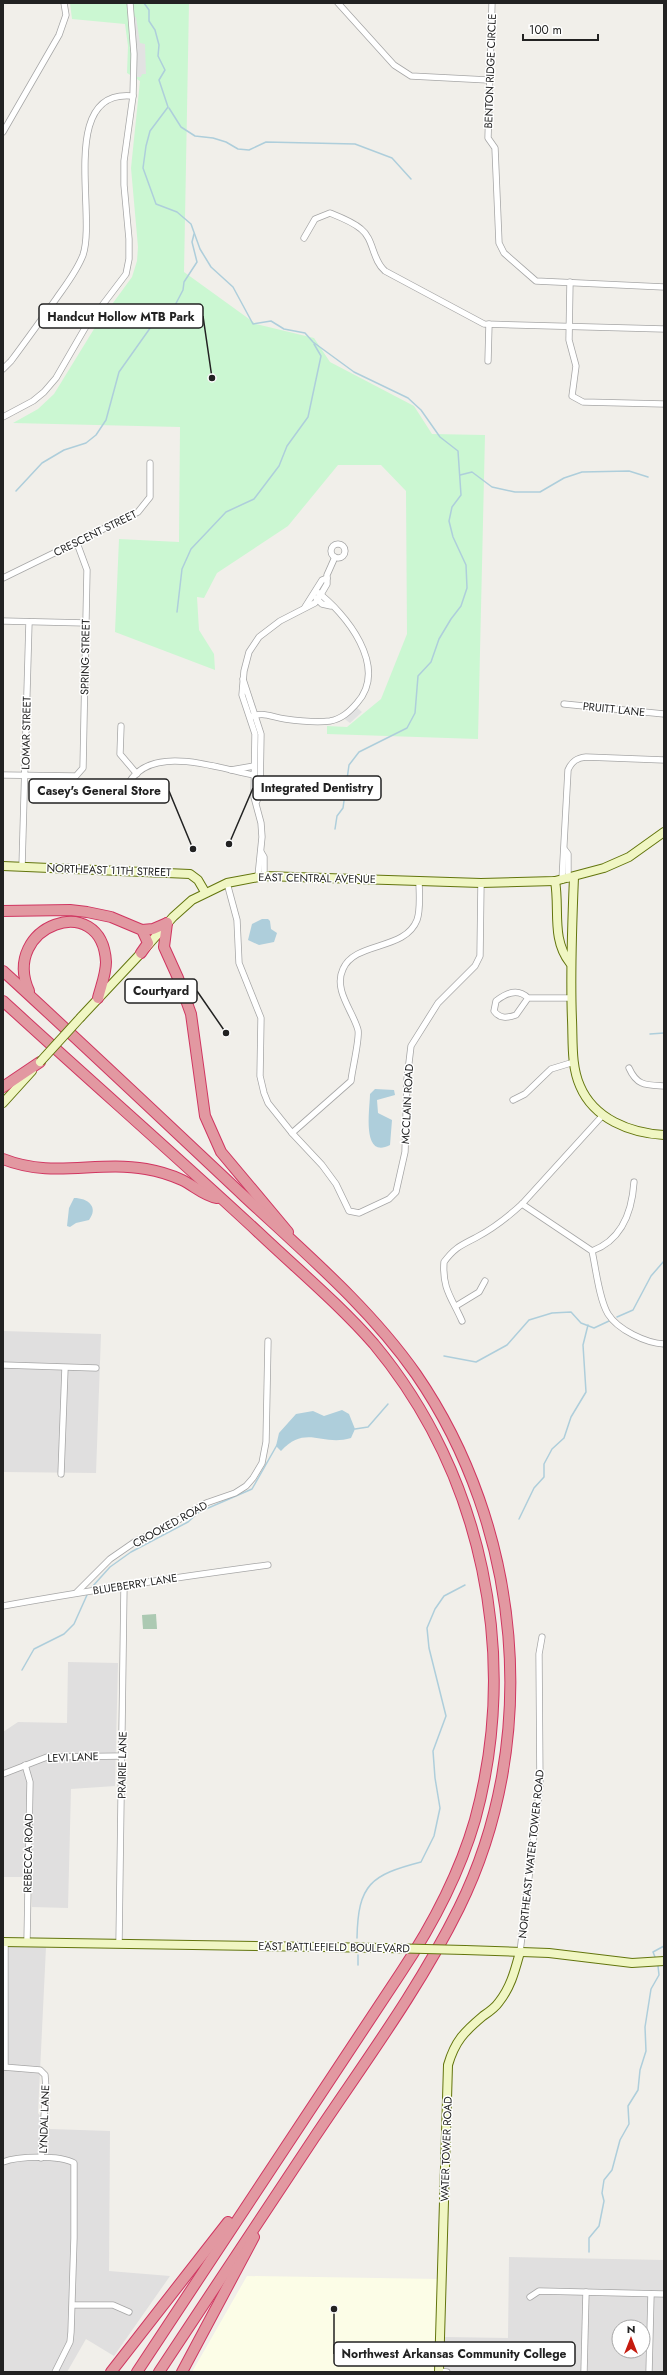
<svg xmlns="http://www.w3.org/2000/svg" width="667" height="2375" font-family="Jost,sans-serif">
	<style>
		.residential { fill: #e0dfdf; fill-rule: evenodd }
		.education { fill: #fcfde7 }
		.cemetery { fill: #acc9b2 }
		.park { fill: #cbf7d2 }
		.parking { fill: #e2e2e2 }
		.water { fill: #aecedb }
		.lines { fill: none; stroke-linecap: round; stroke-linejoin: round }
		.stream { stroke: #aecedb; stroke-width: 1.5 }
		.street-casing { stroke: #a6a6a6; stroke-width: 7 }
		.secondary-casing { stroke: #63750d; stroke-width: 10 }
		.highway-casing { stroke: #d03661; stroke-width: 12 }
		.street { stroke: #fff; stroke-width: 5.5 }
		.secondary { stroke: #f0f6c3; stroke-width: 8 }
		.highway { stroke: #e298a1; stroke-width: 10 }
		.secondary-bridge-casing { stroke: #63750d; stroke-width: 10; stroke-linecap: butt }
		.secondary-bridge { stroke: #f0f6c3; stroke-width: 8 }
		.labels { text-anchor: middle; stroke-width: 3; stroke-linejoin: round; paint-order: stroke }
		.street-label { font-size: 11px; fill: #222; stroke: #fff }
		.leader { fill: none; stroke: #222; stroke-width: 1.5 }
		.callout-dot { fill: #222; stroke: #fff; stroke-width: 1.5 }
		.callout { fill: #fff; stroke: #222; stroke-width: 1.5 }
		.callout-label { font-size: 12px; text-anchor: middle; font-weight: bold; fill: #222 }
	</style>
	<rect width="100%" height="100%" fill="#f1efea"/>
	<!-- residential -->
	<g class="residential">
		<path d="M 3,1331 L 101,1334 L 96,1473 L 3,1472 Z"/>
		<path d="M 68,1662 L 118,1663 L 115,1786 L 71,1789 L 68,1908 L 32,1907 L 32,1877 L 3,1877 L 3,1732 L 18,1722 L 67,1723 Z"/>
		<path d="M 3,1945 L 46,1947 L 38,2113 L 50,2129 L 110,2131 L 109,2271 L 170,2276 L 114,2356 L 86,2339 L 67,2372 L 3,2372 Z"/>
		<path d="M 509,2257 L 664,2260 L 664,2372 L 445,2372 L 445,2337 L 508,2338 ZM 619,2327 L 643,2327 L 643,2351 L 619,2351 Z"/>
	</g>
	<!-- education -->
	<path class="education" d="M 247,2276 L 440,2279 L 438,2338 L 434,2372 L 192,2372 Z"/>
	<!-- cemetery -->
	<path class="cemetery" d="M 156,1614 L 157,1629 L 143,1629 L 142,1615 Z"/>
	<!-- park -->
	<path class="park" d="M 70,3 L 189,3 L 184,272 L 256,324 L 314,338 L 330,362 L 414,406 L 432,434 L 485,435 L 478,739 L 327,734 L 327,726 L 347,727 L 381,699 L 407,634 L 406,491 L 381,465 L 338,465 L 288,526 L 217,573 L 204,598 L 197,597 L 199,630 L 214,654 L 215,670 L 115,632 L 119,539 L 179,542 L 180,427 L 13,423 L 38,409 L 54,394 L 94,329 L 132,277 L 137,261 L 138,247 L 131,168 L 140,81 L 127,73 L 128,46 L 125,24 L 72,19 Z"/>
	<!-- parking -->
	<g class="parking">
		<path d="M 131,17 L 136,17 L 140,43 L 145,44 L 146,74 L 142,74 L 141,77 L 134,77 Z"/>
		<path d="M 355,706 L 362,712 L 350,723 L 342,717 Z"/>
	</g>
	<!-- water -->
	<g class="water">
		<path d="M 262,919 L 268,919 L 270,921 L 271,929 L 277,933 L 274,942 L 259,945 L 248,940 L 252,924 Z"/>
		<path d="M 375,1089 L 394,1090 L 395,1095 L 377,1100 L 378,1113 L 392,1120 L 390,1145 C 361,1160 370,1108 370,1094 Z"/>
		<path d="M 74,1198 C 88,1198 99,1207 89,1220 L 76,1223 L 70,1227 L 67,1226 L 69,1208 Z"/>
		<path d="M 342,1410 L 349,1414 L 355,1429 L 351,1438 C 322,1447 306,1424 281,1451 L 276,1446 L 279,1433 L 296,1414 L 313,1411 L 324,1416 Z"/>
	</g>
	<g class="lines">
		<!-- stream -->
		<g class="stream">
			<path d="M 144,3 L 149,10 L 149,21 L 155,30 L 159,45 L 158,56 L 165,70 L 159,80 L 168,107 L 150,131 L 146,146 L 143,168 L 156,204 L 177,212 L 191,224 L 200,249 L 211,267 L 233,287 L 253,324 L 271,321 L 284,329 L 305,333 L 313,342 L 354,372 L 408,398 L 421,410 L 440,437 L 458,451 L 461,495 L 452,507 L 449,521 L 453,537 L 466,565 L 467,588 L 461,606 L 451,619 L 439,639 L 431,662 L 418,676 L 415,713 L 407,728 L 359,752 L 349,765 L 343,808 L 337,816 L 335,829"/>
			<path d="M 169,108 L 181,127 L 195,136 L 213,138 L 226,142 L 238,149 L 249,150 L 266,142 L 355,144 L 392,158 L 411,179"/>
			<path d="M 460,475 L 472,472 L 492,487 L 515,492 L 540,492 L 564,478 L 582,472 L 629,471 L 648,477"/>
			<path d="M 16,491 L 42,463 L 64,450 L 86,443 L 96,435 L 106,420 L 119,372 L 153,324 L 172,311 L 183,290 L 184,282 L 197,262 L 192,242 L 194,234"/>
			<path d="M 177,612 L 182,569 L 191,549 L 226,512 L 254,499 L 279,466 L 287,446 L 308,417 L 321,356 L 314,344"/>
			<path d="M 650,1034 L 664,1033"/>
			<path d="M 617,1317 L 633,1310 L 651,1276 L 664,1261"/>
			<path d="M 444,1356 L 476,1362 L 507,1345 L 529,1320 L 552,1313 L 571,1312 L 581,1323 L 594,1328 L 609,1321"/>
			<path d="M 355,1429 L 368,1427 L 388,1404"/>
			<path d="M 519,1519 L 534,1488 L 544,1477 L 544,1464 L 552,1449 L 564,1438 L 571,1417 L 586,1392 L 583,1345 L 588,1325"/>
			<path d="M 92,1587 L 110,1567 L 131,1552 L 188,1522 L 199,1512 L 252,1489 L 277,1445"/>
			<path d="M 22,1670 L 34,1649 L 64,1634 L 74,1624 L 87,1595"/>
			<path d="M 357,1938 C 358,1884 371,1875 421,1862 L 434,1836 L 440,1808 L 435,1778 L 433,1751 L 446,1716 L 429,1648 L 427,1628 L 435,1609 L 444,1596 L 465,1585"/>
			<path d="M 655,1957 L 653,1952 L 664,1946"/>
			<path d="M 358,1965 L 358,1955"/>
			<path d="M 589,2252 L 589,2238 L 599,2226 L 604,2201 L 602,2193 L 604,2180 L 612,2170 L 620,2140 L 629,2124 L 628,2106 L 638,2090 L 640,2070 L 646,2051 L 645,2027 L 651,1989 L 659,1975 L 658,1966"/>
		</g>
		<!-- street casing -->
		<g class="street-casing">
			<g id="street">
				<path d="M 338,3 L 394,65 L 411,76 L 488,80"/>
				<path d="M 492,3 L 488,138 L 495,148 L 499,243 L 504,253 L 536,281 L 664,287"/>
				<path d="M 3,132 L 59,35 L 66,15 L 64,3"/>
				<path d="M 304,238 L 315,219 L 330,213 C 340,217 353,222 361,229 C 374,239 372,260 385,271 L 484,324 L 664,329"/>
				<path d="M 570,282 L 569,340 L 576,366 L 572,396 L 583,402 L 664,404"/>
				<path d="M 488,361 L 489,324"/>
				<path d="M 3,369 L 11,361 C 26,341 41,320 56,299 C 65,286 77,271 83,255 C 97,214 58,88 133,96"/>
				<path d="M 3,417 L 33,401 L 44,392 L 56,378 L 85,328 L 126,274 L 129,259 L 129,239 L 124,185 L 124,161 L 133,96 L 134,54 L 130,3"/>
				<circle cx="338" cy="551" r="7"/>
				<path d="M 3,578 L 138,512 L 150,497 L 150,463"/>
				<path d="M 316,598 L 322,604 L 331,606"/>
				<path d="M 305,607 L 322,580 L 327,578"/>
				<path d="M 3,621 L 86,623"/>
				<path d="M 243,679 L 261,734 L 260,792 L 257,801"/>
				<path d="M 564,704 L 664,714"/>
				<path d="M 250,717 C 263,711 271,717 285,719 C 299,721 316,723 330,721 C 342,719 350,711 357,703 C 389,667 346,613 316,591"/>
				<path d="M 121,726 L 120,754 L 137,774"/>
				<path d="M 231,770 L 254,766"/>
				<path d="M 3,775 L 76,776 L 83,768 L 87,570 L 77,543"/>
				<path d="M 123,799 C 136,737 215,768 254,775"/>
				<path d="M 565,850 L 568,854 L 568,879"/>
				<path d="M 261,852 L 264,857 L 264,876"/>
				<path d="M 22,867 L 29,622"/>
				<path d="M 258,876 L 262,837 L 261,823 L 254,797 L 255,734 L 242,695 L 244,671 L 249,652 L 259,637 L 280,621 L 315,603 L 320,596 L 327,584 L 327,575 L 335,557"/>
				<path d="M 562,880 L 568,770 C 572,761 577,758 586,757 L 664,760"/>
				<path d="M 227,883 L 237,920 L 239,963 L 261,1018 L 260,1076 L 264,1093 L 268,1103 L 292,1133 L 322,1165 L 336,1184 L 349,1211 L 359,1213 L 389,1199 L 396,1192 L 405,1152 L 407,1079 L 411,1046 L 438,1003 L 475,966 L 480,956 L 481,883"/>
				<path d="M 528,998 L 516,1015 C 507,1018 500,1019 494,1011 L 496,1001 C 506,993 518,988 528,998 L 571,998"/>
				<path d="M 629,1068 C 637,1086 646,1085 664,1086"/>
				<path d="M 513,1100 L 525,1094 L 551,1069 L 574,1062"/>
				<path d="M 292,1133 L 351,1081 C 352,1070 360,1038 358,1030 C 353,1011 333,990 343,969 C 355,941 405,951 417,920 C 421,909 419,892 419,880"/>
				<path d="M 522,1204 L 592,1251 C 596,1269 599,1299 608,1314 C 618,1330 646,1343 664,1344"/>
				<path d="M 592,1251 C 622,1240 632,1212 634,1182"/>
				<path d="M 456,1306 L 479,1292 L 485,1281"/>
				<path d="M 462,1321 C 452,1298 442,1289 444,1262 C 455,1247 462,1245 477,1237 C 494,1228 509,1216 522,1204 L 603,1115"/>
				<path d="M 3,1365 L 96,1368"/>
				<path d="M 61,1474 L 65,1368"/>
				<path d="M 77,1592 L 110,1559 L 136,1541 L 167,1527 L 206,1503 L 235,1493 L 246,1486 L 253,1478 L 262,1463 L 266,1442 L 268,1341"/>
				<path d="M 3,1606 C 91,1590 179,1577 268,1565"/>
				<path d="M 25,1765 L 30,1782 L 27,1941"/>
				<path d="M 3,1774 L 47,1757 L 123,1756"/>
				<path d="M 119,1943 L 124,1586"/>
				<path d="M 520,1952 L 540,1785 L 539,1654 L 542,1637"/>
				<path d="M 3,2067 L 40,2070 L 45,2075 L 46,2089 L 41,2158"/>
				<path d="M 5,2067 L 5,1942"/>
				<path d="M 3,2162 C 18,2156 60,2155 74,2163 L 74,2238 L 71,2332 L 70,2342 L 55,2372"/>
				<path d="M 530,2297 L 539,2291 L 664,2294"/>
				<path d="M 73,2305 L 113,2305 L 129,2312"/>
				<path d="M 438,2371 L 447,2372"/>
				<path d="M 584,2372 L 586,2292"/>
				<path d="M 649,2372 L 651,2294"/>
			</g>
		</g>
		<!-- secondary casing -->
		<g class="secondary-casing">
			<g id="secondary">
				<path d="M 3,866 L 190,874 L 198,880 L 205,892"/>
				<path d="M 574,877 C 572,925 570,972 572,1020 C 573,1041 571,1066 580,1086 C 594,1119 630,1133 664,1135"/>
				<path d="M 555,881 C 560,909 551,939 570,963"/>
				<path d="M 81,1017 L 141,953 L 173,917 L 192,900 L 227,883 L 264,876 L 481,883 L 555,881 L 604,868 L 629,857 L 664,832"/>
				<path d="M 3,1103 L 32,1071"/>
				<path d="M 3,1942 L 386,1948"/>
				<path d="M 465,1950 L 549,1953 L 632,1963 L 664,1961"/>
				<path d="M 439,2372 L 448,2065 C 455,2041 464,2032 483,2016 C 489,2012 495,2008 499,2002 C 511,1987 515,1970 520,1952"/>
			</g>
		</g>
		<!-- highway casing -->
		<g class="highway-casing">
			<g id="highway">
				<path d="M 3,911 L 70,910 L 87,912 L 111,917 L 142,930 L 148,943 L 141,953"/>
				<path d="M 167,923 L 164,947 L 178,978 L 191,1014 L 205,1116 L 221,1152 L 288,1232"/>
				<path d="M 142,930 L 153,929 L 167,923"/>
				<path d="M 3,971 C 85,1046 165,1122 245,1197 C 305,1253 369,1307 416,1374 C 522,1528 542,1740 459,1908 C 419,1989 364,2063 314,2138 C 262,2216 211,2294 159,2372"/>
				<path d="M 29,991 C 0,926 102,889 106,962 C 106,974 101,986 98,998"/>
				<path d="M 3,1001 C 88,1079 174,1154 258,1232 C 297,1269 339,1304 374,1344 C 483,1475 520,1656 475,1820 C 459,1875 432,1926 400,1974 L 137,2372"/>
				<path d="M 3,1087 L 40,1062"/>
				<path d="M 3,1159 C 53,1179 97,1160 146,1169 C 158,1171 171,1175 182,1180 C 193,1185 204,1196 217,1198"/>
				<path d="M 111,2372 L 228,2222"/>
				<path d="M 182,2372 L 254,2237"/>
			</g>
		</g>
		<!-- street -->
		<use href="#street" class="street"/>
		<!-- secondary -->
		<use href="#secondary" class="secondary"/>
		<!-- highway -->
		<use href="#highway" class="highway"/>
		<!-- secondary-bridge casing -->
		<g class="secondary-bridge-casing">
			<g id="secondary-bridge">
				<path d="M 40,1062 L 81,1017"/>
				<path d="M 386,1948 L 465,1950"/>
			</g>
		</g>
		<!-- secondary-bridge -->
		<use href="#secondary-bridge" class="secondary-bridge"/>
	</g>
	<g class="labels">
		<!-- street labels -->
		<g class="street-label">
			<text transform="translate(490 71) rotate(-88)" y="4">BENTON RIDGE CIRCLE</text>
			<text transform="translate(95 533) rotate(-26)" y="4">CRESCENT STREET</text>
			<text transform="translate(85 657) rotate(-89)" y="4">SPRING STREET</text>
			<text transform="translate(614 709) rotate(6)" y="4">PRUITT LANE</text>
			<text transform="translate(26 733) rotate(-89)" y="4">LOMAR STREET</text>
			<text transform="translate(109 870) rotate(2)" y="4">NORTHEAST 11TH STREET</text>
			<text transform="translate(317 878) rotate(1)" y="4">EAST CENTRAL AVENUE</text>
			<text transform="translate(407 1104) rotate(-87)" y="4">MCCLAIN ROAD</text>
			<text transform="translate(170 1524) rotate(-29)" y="4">CROOKED ROAD</text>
			<text transform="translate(135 1584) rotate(-9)" y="4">BLUEBERRY LANE</text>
			<text transform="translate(73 1757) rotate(-2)" y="4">LEVI LANE</text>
			<text transform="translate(122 1765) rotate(-89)" y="4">PRAIRIE LANE</text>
			<text transform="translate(28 1853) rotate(-89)" y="4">REBECCA ROAD</text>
			<text transform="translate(531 1854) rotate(-84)" y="4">NORTHEAST WATER TOWER ROAD</text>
			<text transform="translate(334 1947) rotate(1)" y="4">EAST BATTLEFIELD BOULEVARD</text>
			<text transform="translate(44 2119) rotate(-88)" y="4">LYNDAL LANE</text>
			<text transform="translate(446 2149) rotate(-88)" y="4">WATER TOWER ROAD</text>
		</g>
	</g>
	<!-- callouts -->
	<path class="leader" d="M212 378L203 316M229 844L253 788M193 849L169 791M226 1033L197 991M334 2309L334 2354"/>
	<g class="callout-dot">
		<circle cx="212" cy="378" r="4"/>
		<circle cx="229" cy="844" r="4"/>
		<circle cx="193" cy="849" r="4"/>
		<circle cx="226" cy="1033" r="4"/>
		<circle cx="334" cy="2309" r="4"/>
	</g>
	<g class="callout">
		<rect x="39" y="304" width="164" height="24" rx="4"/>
		<rect x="253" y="776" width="128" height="24" rx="4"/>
		<rect x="29" y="779" width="140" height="24" rx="4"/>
		<rect x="125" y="979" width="72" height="24" rx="4"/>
		<rect x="334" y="2342" width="241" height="24" rx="4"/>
	</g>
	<g class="callout-label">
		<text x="121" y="321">Handcut Hollow MTB Park</text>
		<text x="317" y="792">Integrated Dentistry</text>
		<text x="99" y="795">Casey's General Store</text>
		<text x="161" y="995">Courtyard</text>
		<text x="454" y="2358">Northwest Arkansas Community College</text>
	</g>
	<!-- border -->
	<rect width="667" height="2375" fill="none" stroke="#222222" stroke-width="8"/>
	<!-- north arrow -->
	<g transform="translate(631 2339)"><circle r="19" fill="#ffffff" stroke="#a7a7a7"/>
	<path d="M0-3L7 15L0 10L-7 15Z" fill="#c51b0f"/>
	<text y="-6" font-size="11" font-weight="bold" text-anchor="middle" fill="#222222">N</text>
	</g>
	<!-- scale -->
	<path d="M523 34v6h75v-6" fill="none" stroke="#222222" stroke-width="2"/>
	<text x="529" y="34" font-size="12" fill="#222222" stroke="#ffffff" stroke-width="3" paint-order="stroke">100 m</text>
</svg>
